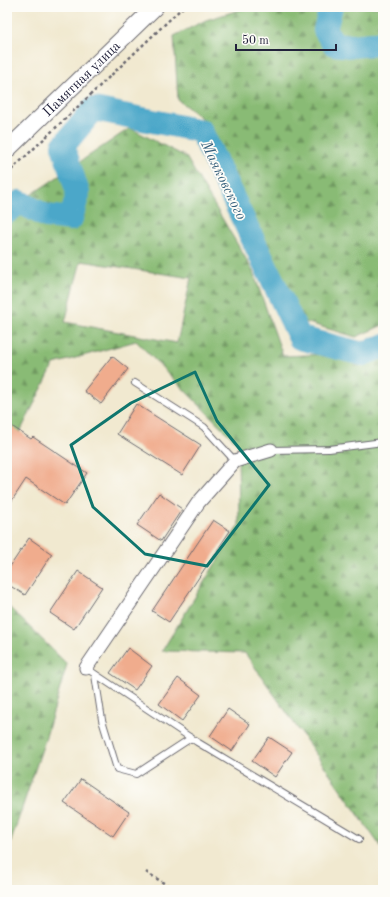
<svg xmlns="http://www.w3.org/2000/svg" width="390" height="897" font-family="'Old Standard TT',serif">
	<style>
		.forest { fill: url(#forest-firs); stroke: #566e58; fill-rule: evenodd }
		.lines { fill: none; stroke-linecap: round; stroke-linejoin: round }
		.river { stroke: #4ba7c9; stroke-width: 24 }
		.building { fill: #f0ac8d }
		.service-casing { stroke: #6a686f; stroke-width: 8 }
		.minor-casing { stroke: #6a686f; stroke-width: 15 }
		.tertiary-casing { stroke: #6a686f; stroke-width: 18 }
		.path { stroke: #6a686f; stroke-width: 2.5; stroke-dasharray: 3 3; stroke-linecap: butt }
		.service { stroke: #fff; stroke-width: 6 }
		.minor { stroke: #fff; stroke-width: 13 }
		.tertiary { stroke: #fff; stroke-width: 16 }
		.marked { fill: none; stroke: #0f766e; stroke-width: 3; stroke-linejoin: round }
		.labels { text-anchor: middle; stroke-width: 3.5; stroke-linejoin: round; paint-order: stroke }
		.street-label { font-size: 14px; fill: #22223b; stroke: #fdfcf7 }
		.water-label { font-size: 15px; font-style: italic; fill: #345e7b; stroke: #fdfcf7 }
	</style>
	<defs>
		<pattern id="forest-firs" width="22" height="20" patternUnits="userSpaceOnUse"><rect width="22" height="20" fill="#89bb75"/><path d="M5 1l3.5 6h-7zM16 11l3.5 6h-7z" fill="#709861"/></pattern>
	</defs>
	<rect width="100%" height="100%" fill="#fdfcf7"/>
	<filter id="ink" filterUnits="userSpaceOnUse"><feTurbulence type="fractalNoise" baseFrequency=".025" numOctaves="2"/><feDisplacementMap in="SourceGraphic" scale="8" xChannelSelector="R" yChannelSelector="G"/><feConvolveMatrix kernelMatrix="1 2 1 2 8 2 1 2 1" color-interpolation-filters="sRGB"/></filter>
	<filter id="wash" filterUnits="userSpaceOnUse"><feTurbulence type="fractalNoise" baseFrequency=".012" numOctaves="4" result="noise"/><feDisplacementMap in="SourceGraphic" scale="16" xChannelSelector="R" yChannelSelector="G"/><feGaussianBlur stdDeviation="0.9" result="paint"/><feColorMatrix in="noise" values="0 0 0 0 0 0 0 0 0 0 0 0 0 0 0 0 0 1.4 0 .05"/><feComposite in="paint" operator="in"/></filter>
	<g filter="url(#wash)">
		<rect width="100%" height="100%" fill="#f1e9d0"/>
		<!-- forest -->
		<g class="forest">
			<path d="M 249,7 L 383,7 L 383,325 L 356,337 L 305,322 L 285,288 L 260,236 L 210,125 L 178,100 L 174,36 L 206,20 Z"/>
			<path d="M 130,128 L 186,157 L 252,269 L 283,356 L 383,352 L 383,850 L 245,653 L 162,651 L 239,525 L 238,444 L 136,341 L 54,364 L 7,458 L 7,211 ZM 81,261 L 191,278 L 177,343 L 65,322 Z"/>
			<path d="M 7,605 L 67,664 L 45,740 L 7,853 Z"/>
		</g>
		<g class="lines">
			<!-- river -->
			<g class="river">
				<path d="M 331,7 L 325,30 L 334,44 L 352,46 L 383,43"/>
				<path d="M 7,212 L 20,202 L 46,216 L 71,219 L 78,193 L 63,146 L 94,109 L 201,131 L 300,338 L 363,354 L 383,346"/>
			</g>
		</g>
		<g id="blocks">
			<!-- building -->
			<g class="building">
				<path d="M 112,356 L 128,369 L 101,404 L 84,391 Z"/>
				<path d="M 136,404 L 201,445 L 182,475 L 117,434 Z"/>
				<path d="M 7,423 L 31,439 L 33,437 L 87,473 L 65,505 L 26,479 L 7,508 Z"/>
				<path d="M 159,493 L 182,509 L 161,541 L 137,525 Z"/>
				<path d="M 213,520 L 230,531 L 169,622 L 152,611 Z"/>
				<path d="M 29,538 L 52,554 L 25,595 L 7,584 L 7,571 Z"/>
				<path d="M 78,571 L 102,587 L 74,629 L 50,613 Z"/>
				<path d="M 128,648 L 152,666 L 135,690 L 110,673 Z"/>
				<path d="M 178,678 L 201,695 L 182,721 L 159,704 Z"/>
				<path d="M 228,709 L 250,724 L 232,751 L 210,736 Z"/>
				<path d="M 269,737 L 292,752 L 275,777 L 252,761 Z"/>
				<path d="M 81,779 L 129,812 L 113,836 L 64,803 Z"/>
			</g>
		</g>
	</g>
	<g filter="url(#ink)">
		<use href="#blocks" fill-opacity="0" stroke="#6a686f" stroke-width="1"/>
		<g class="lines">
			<!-- service casing -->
			<g class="service-casing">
				<g id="service">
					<path d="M 135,383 L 204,427 L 235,461"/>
					<path d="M 271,450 L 329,449 L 383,442"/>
					<path d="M 86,668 L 197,742 L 359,839"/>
					<path d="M 95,675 L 102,720 L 117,769 L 136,774 L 191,738"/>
				</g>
			</g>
			<!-- minor casing -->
			<g class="minor-casing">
				<path id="minor" d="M 86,668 L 198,503 L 235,461 L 271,450"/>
			</g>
			<!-- tertiary casing -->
			<g class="tertiary-casing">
				<g id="tertiary">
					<path id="s1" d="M 7,150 L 155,7"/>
				</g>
			</g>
			<!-- path -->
			<g class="path">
				<path d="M 7,174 L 183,7"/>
				<path d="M 146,872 L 175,890"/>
			</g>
			<!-- service -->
			<use href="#service" class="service"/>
			<!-- minor -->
			<use href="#minor" class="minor"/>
			<!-- tertiary -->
			<use href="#tertiary" class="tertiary"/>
		</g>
	</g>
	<!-- marked area -->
	<path class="marked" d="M 195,372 L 217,421 L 269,485 L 207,566 L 145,554 L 93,507 L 71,445 L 131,403 Z"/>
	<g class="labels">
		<!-- street labels -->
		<g class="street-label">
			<text dy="5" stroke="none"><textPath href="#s1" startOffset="103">Памятная улица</textPath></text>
		</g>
		<!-- water labels -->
		<g class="water-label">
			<text transform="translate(224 180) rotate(64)" y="5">Маяковского</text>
		</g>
	</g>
	<!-- margin -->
	<rect width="390" height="897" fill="none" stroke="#fdfcf7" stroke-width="24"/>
	<!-- scale -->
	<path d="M236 44v6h100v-6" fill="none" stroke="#22223b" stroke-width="2"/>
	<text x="242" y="44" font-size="12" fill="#22223b" stroke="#fdfcf7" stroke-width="3" paint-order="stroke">50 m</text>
</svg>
